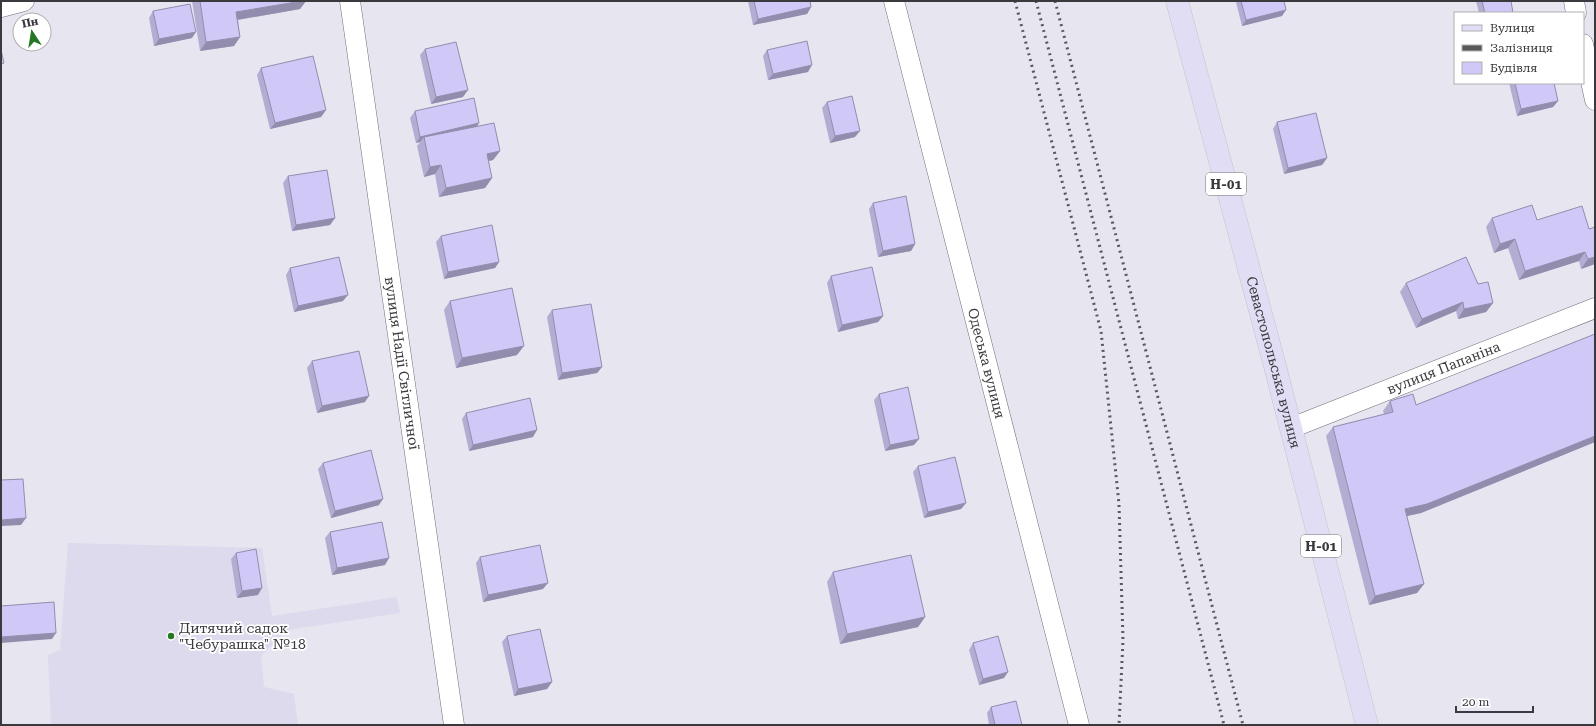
<svg xmlns="http://www.w3.org/2000/svg" width="1596" height="726" font-family="'Roboto Serif',serif">
	<style>
		.built { fill: #dcdaec }
		.lines { fill: none; stroke-linecap: round; stroke-linejoin: round }
		.minor-casing { stroke: #706f78; stroke-width: 21 }
		.primary-casing { stroke: #c4c4c5; stroke-width: 23 }
		.minor { stroke: #fff; stroke-width: 20 }
		.primary { stroke: #e1ddf5; stroke-width: 22 }
		.rail { stroke: #59585d; stroke-width: 3; stroke-dasharray: 2 4; stroke-linecap: butt }
		.wall { fill: #b3add4 }
		.shaded-wall { fill: #928dad }
		.building { fill: #d0c9f7; stroke: #928dad }
		.poi-dot { fill: #257823; stroke: #fff; stroke-width: 1.5 }
		.labels { text-anchor: middle; stroke-width: 3.5; stroke-linejoin: round; paint-order: stroke }
		.shield { fill: #fff; stroke: #757477; stroke-width: 1 }
		.shield-label { font-size: 13px; font-weight: bold; fill: #3a393d }
		.street-label { font-size: 14px; fill: #3a393d; stroke: #fff }
		.poi-label { font-size: 14px; fill: #3a393d; stroke: #fff; text-anchor: start }
	</style>
	<rect width="100%" height="100%" fill="#e7e5f0"/>
	<!-- built -->
	<path class="built" d="M 68,543 L 262,548 L 272,616 L 397,597 L 400,613 L 287,630 L 261,656 L 264,687 L 294,694 L 298,725 L 51,725 L 48,655 L 60,650 Z"/>
	<g class="lines">
		<!-- minor casing -->
		<g class="minor-casing">
			<g id="minor">
				<path id="s1" d="M 350,1 L 454,725"/>
				<path id="s2" d="M 894,1 L 1079,725"/>
				<path d="M 1574,1 L 1576,13"/>
				<path d="M 1,7 L 24,1"/>
				<path d="M 1583,44 L 1595,100"/>
				<path id="s3" d="M 1291,428 L 1595,308"/>
			</g>
		</g>
		<!-- primary casing -->
		<g class="primary-casing">
			<g id="primary">
				<path id="s4" d="M 1177,1 L 1275,366 L 1367,725"/>
			</g>
		</g>
		<!-- minor -->
		<use href="#minor" class="minor"/>
		<!-- primary -->
		<use href="#primary" class="primary"/>
		<!-- rail -->
		<g class="rail">
			<path d="M 1015,1 L 1101,331 L 1119,504 L 1123,640 L 1119,725"/>
			<path d="M 1036,1 L 1224,725"/>
			<path d="M 1055,1 L 1243,725"/>
		</g>
	</g>
	<!-- wall -->
	<g class="wall">
		<path d="M 192,1 L 306,1 L 300,9 L 238,20 L 240,37 L 234,46 L 200,51 Z"/>
		<path d="M 748,1 L 810,1 L 811,7 L 807,14 L 753,25 Z"/>
		<path d="M 1236,1 L 1284,1 L 1282,16 L 1242,26 L 1236,2 Z"/>
		<path d="M 1476,1 L 1511,1 L 1513,13 L 1479,13 Z"/>
		<path d="M 153,11 L 192,38 L 154,46 L 149,18 Z"/>
		<path d="M 425,49 L 463,97 L 431,104 L 420,55 Z"/>
		<path d="M 767,50 L 808,72 L 768,80 L 763,56 Z"/>
		<path d="M 261,68 L 326,110 L 321,117 L 270,129 L 257,75 Z"/>
		<path d="M 1509,83 L 1554,83 L 1558,101 L 1553,107 L 1517,116 Z"/>
		<path d="M 827,102 L 855,137 L 830,143 L 822,108 Z"/>
		<path d="M 415,111 L 479,123 L 477,126 L 500,151 L 493,160 L 488,161 L 492,178 L 485,188 L 439,197 L 435,174 L 424,177 L 417,146 L 420,142 L 416,143 L 410,118 Z"/>
		<path d="M 1277,122 L 1327,158 L 1322,165 L 1284,174 L 1273,129 Z"/>
		<path d="M 288,176 L 335,218 L 330,225 L 292,231 L 283,183 Z"/>
		<path d="M 873,203 L 915,244 L 911,251 L 878,257 L 869,209 Z"/>
		<path d="M 1492,218 L 1537,220 L 1589,229 L 1595,227 L 1595,264 L 1581,269 L 1579,261 L 1519,280 L 1508,248 L 1494,253 L 1486,227 Z"/>
		<path d="M 441,236 L 499,262 L 495,268 L 444,279 L 436,242 Z"/>
		<path d="M 290,268 L 343,301 L 294,312 L 286,275 Z"/>
		<path d="M 831,276 L 883,316 L 878,322 L 838,332 L 827,283 Z"/>
		<path d="M 1406,283 L 1478,284 L 1493,303 L 1486,312 L 1458,319 L 1456,311 L 1416,328 L 1400,292 Z"/>
		<path d="M 450,301 L 517,355 L 456,368 L 444,310 Z"/>
		<path d="M 552,310 L 602,367 L 597,373 L 558,380 L 547,317 Z"/>
		<path d="M 1595,334 L 1595,442 L 1421,513 L 1407,516 L 1424,584 L 1417,593 L 1369,605 L 1326,436 L 1333,427 L 1384,414 L 1383,411 L 1390,401 L 1416,405 Z"/>
		<path d="M 312,361 L 365,402 L 317,413 L 307,368 Z"/>
		<path d="M 879,394 L 914,445 L 885,451 L 874,400 Z"/>
		<path d="M 466,413 L 533,437 L 469,451 L 462,419 Z"/>
		<path d="M 323,463 L 379,505 L 331,518 L 318,469 Z"/>
		<path d="M 918,466 L 966,503 L 961,509 L 924,518 L 913,472 Z"/>
		<path d="M 330,532 L 385,565 L 332,575 L 325,538 Z"/>
		<path d="M 236,553 L 258,595 L 237,598 L 231,559 Z"/>
		<path d="M 480,557 L 543,589 L 483,602 L 476,563 Z"/>
		<path d="M 833,572 L 925,617 L 918,627 L 840,644 L 827,582 Z"/>
		<path d="M 507,636 L 552,682 L 547,689 L 514,696 L 502,642 Z"/>
		<path d="M 973,643 L 1004,678 L 979,685 L 969,650 Z"/>
		<path d="M 991,707 L 1022,725 L 989,725 L 987,713 Z"/>
	</g>
	<!-- shaded-wall -->
	<g class="shaded-wall">
		<path d="M 302,1 L 306,1 L 300,9 L 230,21 L 236,12 Z"/>
		<path d="M 811,7 L 807,14 L 753,25 L 758,19 Z"/>
		<path d="M 1286,10 L 1282,16 L 1242,26 L 1246,20 Z"/>
		<path d="M 196,32 L 192,38 L 154,46 L 159,39 Z"/>
		<path d="M 240,37 L 234,46 L 200,51 L 206,42 Z"/>
		<path d="M 812,65 L 808,72 L 768,80 L 773,74 Z"/>
		<path d="M 468,90 L 463,97 L 431,104 L 436,97 Z"/>
		<path d="M 1558,101 L 1553,107 L 1517,116 L 1521,109 Z"/>
		<path d="M 326,110 L 321,117 L 270,129 L 275,123 Z"/>
		<path d="M 479,123 L 475,130 L 424,137 L 420,142 L 416,143 L 420,137 Z"/>
		<path d="M 860,131 L 855,137 L 830,143 L 835,136 Z"/>
		<path d="M 500,151 L 493,160 L 480,163 L 487,154 Z"/>
		<path d="M 1327,158 L 1322,165 L 1284,174 L 1288,168 Z"/>
		<path d="M 441,165 L 435,174 L 424,177 L 430,167 Z"/>
		<path d="M 492,178 L 485,188 L 439,197 L 446,188 Z"/>
		<path d="M 335,218 L 330,225 L 292,231 L 296,225 Z"/>
		<path d="M 1515,239 L 1508,248 L 1494,253 L 1500,244 Z"/>
		<path d="M 915,244 L 911,251 L 878,257 L 883,251 Z"/>
		<path d="M 1585,252 L 1579,261 L 1519,280 L 1525,271 Z"/>
		<path d="M 1595,257 L 1595,264 L 1581,269 L 1588,259 Z"/>
		<path d="M 499,262 L 495,268 L 444,279 L 448,272 Z"/>
		<path d="M 348,295 L 343,301 L 294,312 L 298,306 Z"/>
		<path d="M 1463,302 L 1456,311 L 1416,328 L 1422,319 Z"/>
		<path d="M 1493,303 L 1486,312 L 1458,319 L 1464,309 Z"/>
		<path d="M 883,316 L 878,322 L 838,332 L 842,325 Z"/>
		<path d="M 524,346 L 517,355 L 456,368 L 462,358 Z"/>
		<path d="M 602,367 L 597,373 L 558,380 L 562,373 Z"/>
		<path d="M 369,396 L 365,402 L 317,413 L 322,406 Z"/>
		<path d="M 537,430 L 533,437 L 469,451 L 473,445 Z"/>
		<path d="M 1595,436 L 1595,442 L 1421,513 L 1398,518 L 1405,509 Z"/>
		<path d="M 919,439 L 914,445 L 885,451 L 890,445 Z"/>
		<path d="M 383,499 L 379,505 L 331,518 L 335,511 Z"/>
		<path d="M 966,503 L 961,509 L 924,518 L 928,512 Z"/>
		<path d="M 26,518 L 21,525 L 1,526 L 1,520 Z"/>
		<path d="M 389,558 L 385,565 L 332,575 L 337,568 Z"/>
		<path d="M 548,583 L 543,589 L 483,602 L 488,595 Z"/>
		<path d="M 1424,584 L 1417,593 L 1369,605 L 1375,596 Z"/>
		<path d="M 262,588 L 258,595 L 237,598 L 242,591 Z"/>
		<path d="M 925,617 L 918,627 L 840,644 L 847,634 Z"/>
		<path d="M 56,633 L 52,639 L 1,643 L 1,637 Z"/>
		<path d="M 1008,672 L 1004,678 L 979,685 L 983,679 Z"/>
		<path d="M 552,682 L 547,689 L 514,696 L 518,689 Z"/>
	</g>
	<!-- building -->
	<g class="building">
		<path d="M 200,1 L 302,1 L 236,12 L 240,37 L 206,42 Z"/>
		<path d="M 754,1 L 810,1 L 811,7 L 758,19 Z"/>
		<path d="M 1241,1 L 1284,1 L 1286,10 L 1246,20 Z"/>
		<path d="M 1482,1 L 1511,1 L 1513,13 L 1485,13 Z"/>
		<path d="M 190,4 L 196,32 L 159,39 L 153,11 Z"/>
		<path d="M 807,41 L 812,65 L 773,74 L 767,50 Z"/>
		<path d="M 456,42 L 468,90 L 436,97 L 425,49 Z"/>
		<path d="M 1,50 L 4,63 L 1,64 Z"/>
		<path d="M 313,56 L 326,110 L 275,123 L 261,68 Z"/>
		<path d="M 1515,83 L 1554,83 L 1558,101 L 1521,109 Z"/>
		<path d="M 852,96 L 860,131 L 835,136 L 827,102 Z"/>
		<path d="M 474,98 L 479,123 L 420,137 L 415,111 Z"/>
		<path d="M 1316,113 L 1327,158 L 1288,168 L 1277,122 Z"/>
		<path d="M 494,123 L 500,151 L 487,154 L 492,178 L 446,188 L 441,165 L 430,167 L 424,137 Z"/>
		<path d="M 327,170 L 335,218 L 296,225 L 288,176 Z"/>
		<path d="M 906,196 L 915,244 L 883,251 L 873,203 Z"/>
		<path d="M 1532,205 L 1537,220 L 1582,206 L 1589,229 L 1595,227 L 1595,257 L 1588,259 L 1585,252 L 1525,271 L 1515,239 L 1500,244 L 1492,218 Z"/>
		<path d="M 492,225 L 499,262 L 448,272 L 441,236 Z"/>
		<path d="M 339,257 L 348,295 L 298,306 L 290,268 Z"/>
		<path d="M 1466,257 L 1478,284 L 1488,282 L 1493,303 L 1464,309 L 1463,302 L 1422,319 L 1406,283 Z"/>
		<path d="M 872,267 L 883,316 L 842,325 L 831,276 Z"/>
		<path d="M 512,288 L 524,346 L 462,358 L 450,301 Z"/>
		<path d="M 591,304 L 602,367 L 562,373 L 552,310 Z"/>
		<path d="M 1595,334 L 1595,436 L 1427,504 L 1405,509 L 1424,584 L 1375,596 L 1333,427 L 1393,412 L 1390,401 L 1413,394 L 1416,405 Z"/>
		<path d="M 359,351 L 369,396 L 322,406 L 312,361 Z"/>
		<path d="M 908,387 L 919,439 L 890,445 L 879,394 Z"/>
		<path d="M 530,398 L 537,430 L 473,445 L 466,413 Z"/>
		<path d="M 371,450 L 383,499 L 335,511 L 323,463 Z"/>
		<path d="M 955,457 L 966,503 L 928,512 L 918,466 Z"/>
		<path d="M 23,479 L 26,518 L 1,520 L 1,480 Z"/>
		<path d="M 382,522 L 389,558 L 337,568 L 330,532 Z"/>
		<path d="M 540,545 L 548,583 L 488,595 L 480,557 Z"/>
		<path d="M 256,549 L 262,588 L 242,591 L 236,553 Z"/>
		<path d="M 911,555 L 925,617 L 847,634 L 833,572 Z"/>
		<path d="M 54,602 L 56,633 L 1,637 L 1,606 Z"/>
		<path d="M 540,629 L 552,682 L 518,689 L 507,636 Z"/>
		<path d="M 998,636 L 1008,672 L 983,679 L 973,643 Z"/>
		<path d="M 1016,701 L 1022,725 L 995,725 L 991,707 Z"/>
	</g>
	<!-- markers -->
	<circle class="poi-dot" cx="171" cy="636" r="4"/>
	<g class="labels">
		<!-- shield labels -->
		<g class="shield">
			<rect x="1206" y="173" width="40" height="22" rx="3"/>
			<rect x="1301" y="535" width="40" height="22" rx="3"/>
		</g>
		<g class="shield-label">
			<text x="1226" y="189">Н-01</text>
			<text x="1321" y="551">Н-01</text>
		</g>
		<!-- street labels -->
		<g class="street-label">
			<text dy="5" stroke="none"><textPath href="#s1" startOffset="366">вулиця Надії Світличної</textPath></text>
			<text dy="5" stroke="none"><textPath href="#s2" startOffset="374">Одеська вулиця</textPath></text>
			<text dy="5" stroke="none"><textPath href="#s4" startOffset="374">Севастопольська вулиця</textPath></text>
			<text dy="5" stroke="none"><textPath href="#s3" startOffset="164">вулиця Папаніна</textPath></text>
		</g>
		<!-- poi labels -->
		<g class="poi-label">
			<text x="179" y="633">Дитячий садок<tspan x="179" dy="16">"Чебурашка" №18</tspan></text>
		</g>
	</g>
	<!-- border -->
	<rect width="1596" height="726" fill="none" stroke="#3a393d" stroke-width="4"/>
	<!-- legend -->
	<rect x="1454" y="12" width="130" height="72" fill="#ffffff" stroke="#b0b0b1"/>
	<rect x="1462" y="25" width="20" height="6" fill="#e1ddf5" stroke="#b0b0b1"/>
	<text x="1490" y="32" font-size="12" fill="#3a393d">Вулиця</text>
	<rect x="1462" y="45" width="20" height="6" fill="#59585d" stroke="#b0b0b1"/>
	<text x="1490" y="52" font-size="12" fill="#3a393d">Залізниця</text>
	<rect x="1462" y="62" width="20" height="12" fill="#d0c9f7" stroke="#b0b0b1"/>
	<text x="1490" y="72" font-size="12" fill="#3a393d">Будівля</text>
	<!-- north arrow -->
	<g transform="translate(32 32) rotate(348)"><circle r="19" fill="#ffffff" stroke="#b0b0b1"/>
	<path d="M0-3L7 15L0 10L-7 15Z" fill="#257823"/>
	<text y="-6" font-size="11" font-weight="bold" text-anchor="middle" fill="#3a393d">Пн</text>
	</g>
	<!-- scale -->
	<path d="M1456 706v6h77v-6" fill="none" stroke="#3a393d" stroke-width="2"/>
	<text x="1462" y="706" font-size="12" fill="#3a393d" stroke="#ffffff" stroke-width="3" paint-order="stroke">20 m</text>
</svg>
